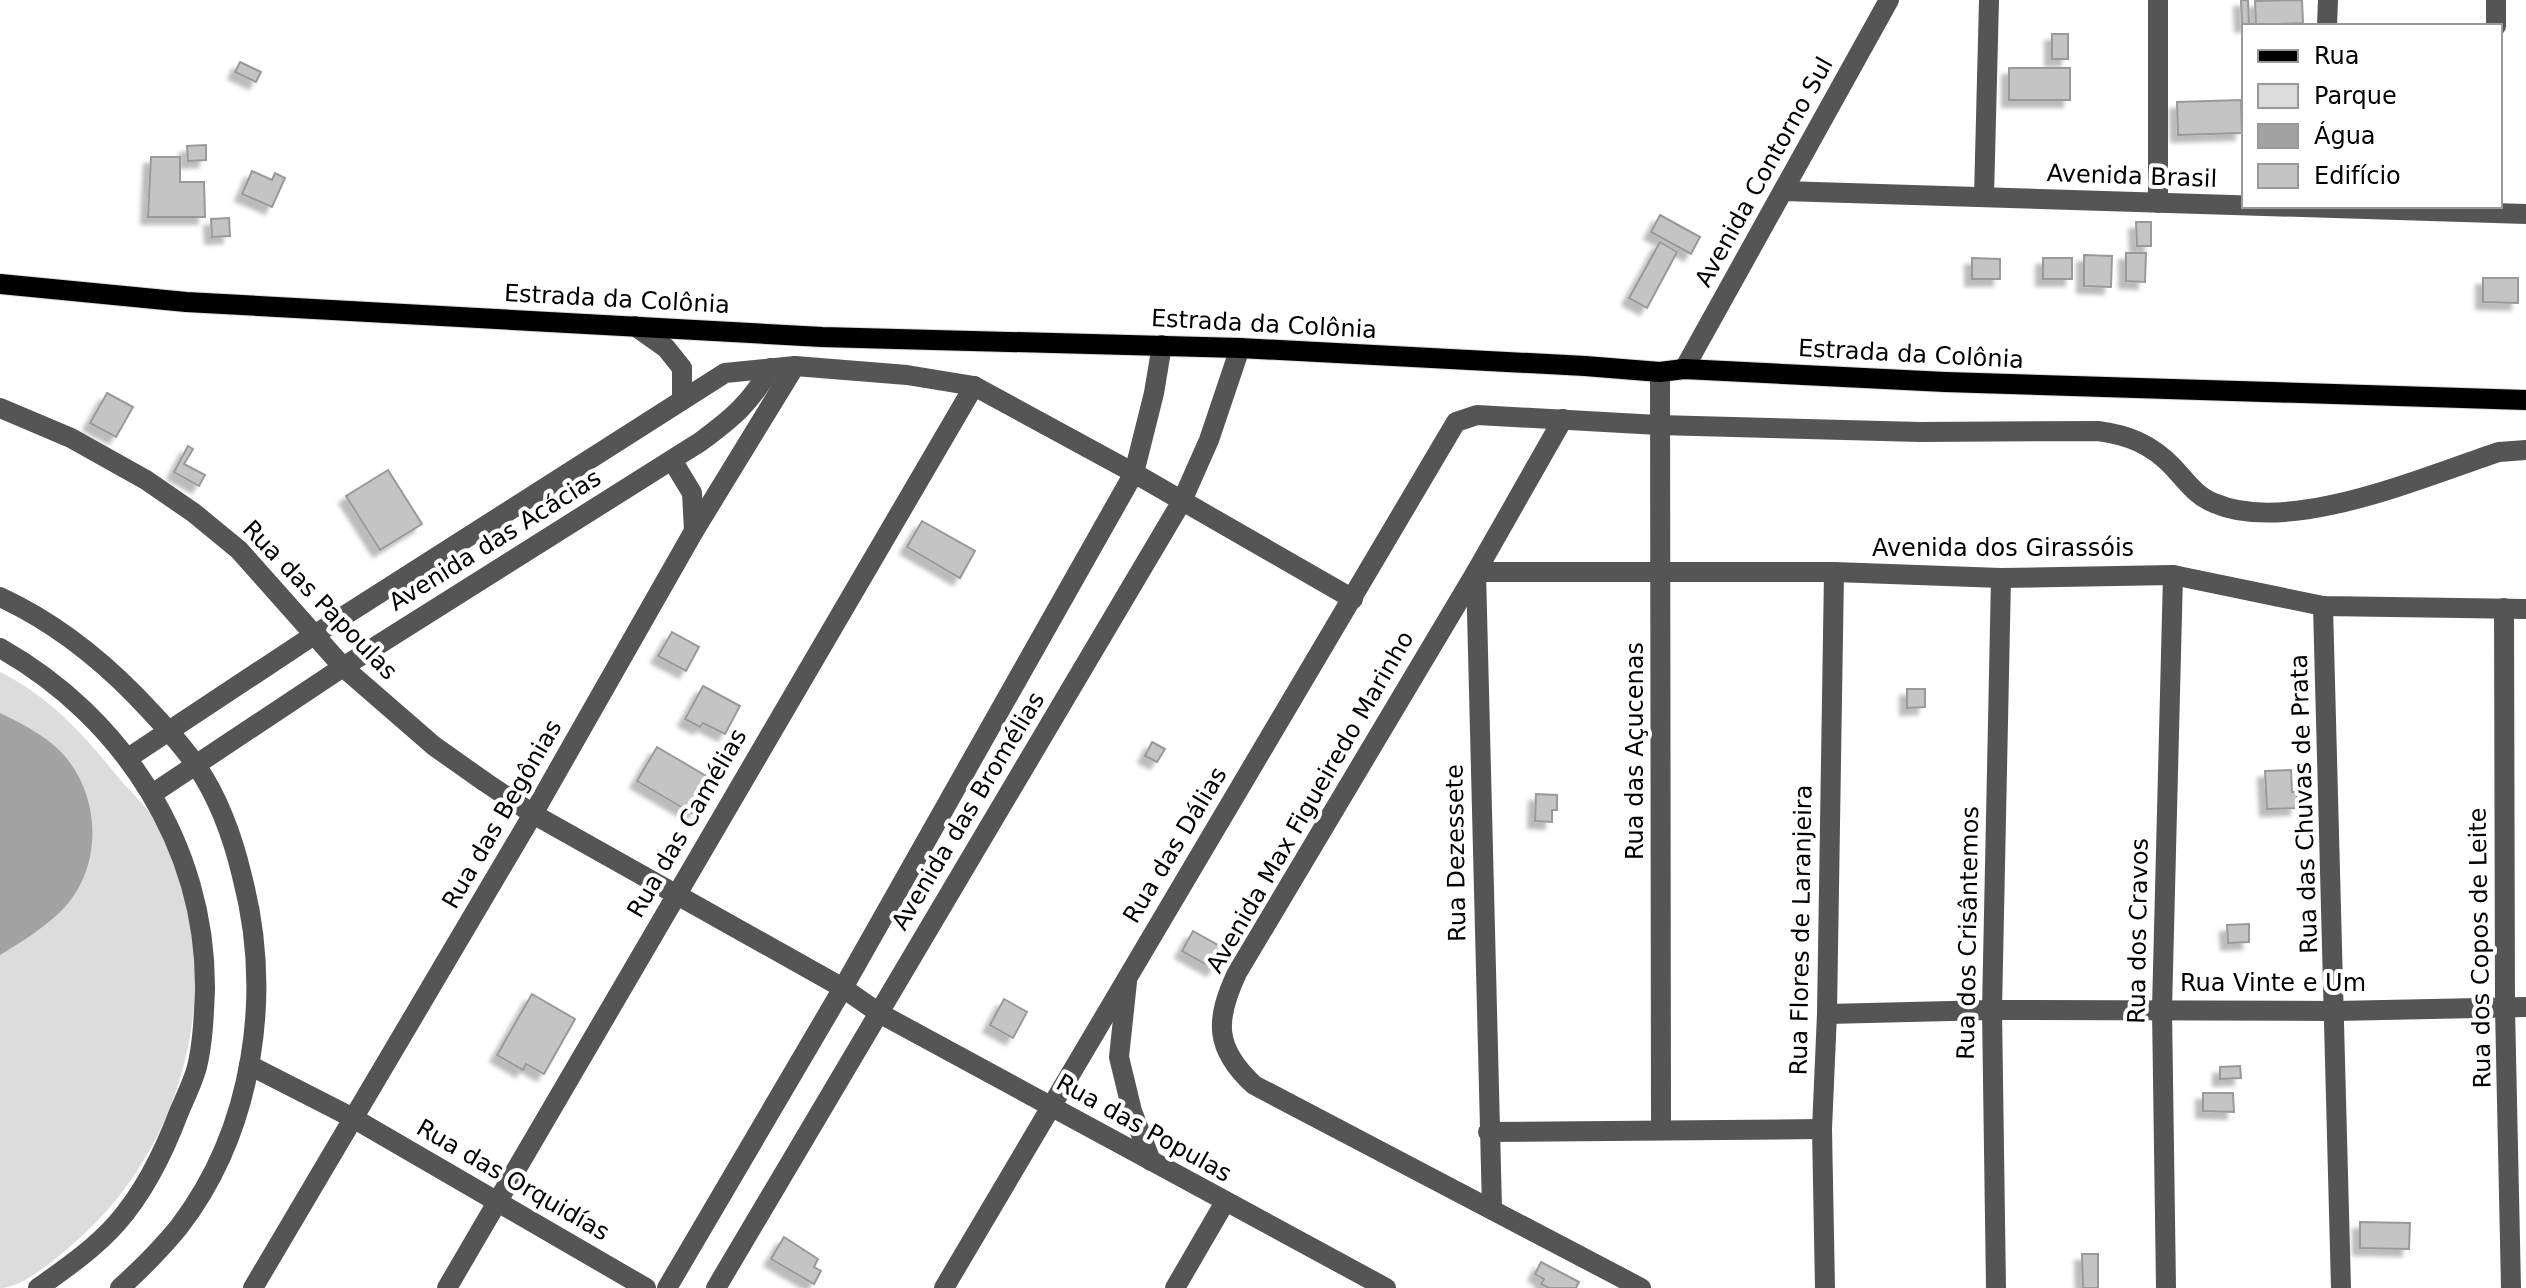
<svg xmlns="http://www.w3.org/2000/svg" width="2526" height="1288" font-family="'DejaVu Sans',sans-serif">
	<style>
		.green { fill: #dcdcdc }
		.water { fill: #a3a3a3 }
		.building { fill: #c4c4c4; stroke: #999; stroke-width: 2; filter: url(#shadow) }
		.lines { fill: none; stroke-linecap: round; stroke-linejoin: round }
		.major-casing { stroke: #dbdbdb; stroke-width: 22 }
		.minor { stroke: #555; stroke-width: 20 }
		.major { stroke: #000; stroke-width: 20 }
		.labels { text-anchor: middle; stroke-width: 8; stroke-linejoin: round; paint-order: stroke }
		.street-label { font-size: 24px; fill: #000; stroke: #fff }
	</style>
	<defs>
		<filter id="shadow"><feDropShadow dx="-7" dy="7" stdDeviation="2" flood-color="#0004"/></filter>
	</defs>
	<rect width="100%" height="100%" fill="#fff"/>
	<!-- green -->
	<path class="green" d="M 0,672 C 45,694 82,732 113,771 C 131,794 157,814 168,843 C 177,863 191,909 194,930 C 196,942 195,955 195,966 C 198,1065 158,1165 85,1233 C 66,1250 26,1288 0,1288 Z"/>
	<!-- water -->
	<path class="water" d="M 0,713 C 20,723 41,733 58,749 C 100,789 105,863 65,907 C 47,926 23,941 0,955 Z"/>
	<!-- building -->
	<g class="building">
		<path d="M 2241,0 L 2248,0 L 2249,25 L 2242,25 Z"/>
		<path d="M 2302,0 L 2303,23 L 2256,25 L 2255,1 Z"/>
		<rect x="2052" y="34" width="16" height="25"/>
		<path d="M 240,62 L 261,72 L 256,82 L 235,72 Z"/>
		<rect x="2009" y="68" width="61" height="32"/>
		<path d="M 2241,100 L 2242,133 L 2178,135 L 2177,102 Z"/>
		<path d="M 206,145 L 206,160 L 188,161 L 187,146 Z"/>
		<path d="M 151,157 L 180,157 L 180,182 L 204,182 L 205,217 L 148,217 Z"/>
		<path d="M 252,171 L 272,180 L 275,173 L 285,178 L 272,207 L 242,194 Z"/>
		<path d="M 1660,215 L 1700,237 L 1691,254 L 1651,232 Z"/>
		<path d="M 229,218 L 230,236 L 212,237 L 211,219 Z"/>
		<path d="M 2136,222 L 2151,222 L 2151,246 L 2137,246 Z"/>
		<path d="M 1660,242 L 1677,252 L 1647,308 L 1629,298 Z"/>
		<path d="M 2126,253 L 2146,253 L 2145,282 L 2126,281 Z"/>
		<path d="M 2084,255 L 2112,256 L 2111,287 L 2084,286 Z"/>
		<path d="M 1972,258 L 2000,259 L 2000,279 L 1972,279 Z"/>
		<rect x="2043" y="258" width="29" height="21"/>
		<path d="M 2483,278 L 2518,278 L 2518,303 L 2483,302 Z"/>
		<path d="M 107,393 L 133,407 L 116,437 L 90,423 Z"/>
		<path d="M 188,446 L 193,449 L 184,464 L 205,475 L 199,486 L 174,472 Z"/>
		<path d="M 388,470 L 422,524 L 380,550 L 346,496 Z"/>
		<path d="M 922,521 L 975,551 L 960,578 L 907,547 Z"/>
		<path d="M 672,632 L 699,647 L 686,671 L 658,656 Z"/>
		<path d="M 703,686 L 740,706 L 725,734 L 703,723 L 700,727 L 685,719 Z"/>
		<path d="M 1907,689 L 1925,689 L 1925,707 L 1907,708 Z"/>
		<path d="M 1152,742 L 1165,749 L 1157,762 L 1145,756 Z"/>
		<path d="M 657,747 L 713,780 L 693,814 L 637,781 Z"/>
		<path d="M 2291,770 L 2292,792 L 2297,792 L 2297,808 L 2267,809 L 2265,771 Z"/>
		<path d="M 1536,794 L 1557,795 L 1557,810 L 1552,810 L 1552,822 L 1535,821 Z"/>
		<path d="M 2249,924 L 2249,942 L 2228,943 L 2227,925 Z"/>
		<path d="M 1193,931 L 1225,949 L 1214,969 L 1182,951 Z"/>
		<path d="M 532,994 L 575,1019 L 544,1074 L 526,1064 L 523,1070 L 497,1055 Z"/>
		<path d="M 1004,999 L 1027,1012 L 1013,1038 L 990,1025 Z"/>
		<path d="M 2240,1066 L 2241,1078 L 2220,1079 L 2220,1067 Z"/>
		<path d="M 2203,1093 L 2233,1093 L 2234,1112 L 2203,1111 Z"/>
		<path d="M 2360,1222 L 2410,1223 L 2409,1249 L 2360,1248 Z"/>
		<path d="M 784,1237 L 818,1259 L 814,1267 L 821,1271 L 814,1284 L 771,1259 Z"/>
		<path d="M 2082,1254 L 2098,1254 L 2098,1288 L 2083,1288 Z"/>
		<path d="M 1541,1262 L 1579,1282 L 1576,1288 L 1549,1288 L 1541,1284 L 1544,1279 L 1535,1274 Z"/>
	</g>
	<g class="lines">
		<!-- major casing -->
		<g class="major-casing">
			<path id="major" d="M 0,284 L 186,302 L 822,337 L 1240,348 L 1585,366 L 1660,372 L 1684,369 L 1945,382 L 2526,400"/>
		</g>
		<!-- minor -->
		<g class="minor">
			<path d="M 2158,0 L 2158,203"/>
			<path d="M 2496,0 L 2496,26"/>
			<path d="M 2327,26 L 2328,0"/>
			<path d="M 1783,191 L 2526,214"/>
			<path d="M 1984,197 L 1989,0"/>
			<path d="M 635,326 L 666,348 L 682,368 L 682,400"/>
			<path d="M 1684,369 L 1889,0"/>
			<path d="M 1660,372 L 1661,1129"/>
			<path d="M 0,408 L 71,438 L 146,480 L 194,513 L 239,550 L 343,667 L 434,746 L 485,782 L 533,814 L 843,988 L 879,1013 L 1386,1288"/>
			<path d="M 1563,419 L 1476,572 L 1237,973 C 1215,1020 1214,1048 1254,1085 L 1641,1288"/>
			<path d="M 672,460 L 692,493 L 694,531"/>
			<path d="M 0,597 C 52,621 97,656 136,696 C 157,718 178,740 196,765 C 218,797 233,838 242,876 C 273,994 254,1129 179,1227 C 161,1249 141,1269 120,1288"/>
			<path d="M 2323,606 L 2341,1288"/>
			<path d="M 2504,608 L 2505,1008 L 2511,1288"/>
			<path d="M 0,648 C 123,717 206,846 205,989 C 204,1014 203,1042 197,1067 C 193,1082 185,1098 179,1112 C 164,1152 145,1191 117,1223 C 94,1249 66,1268 38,1288"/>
			<path d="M 128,758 L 314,635 L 725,373 L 795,366 L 907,375 L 974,386 L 1134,473 L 1353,599"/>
			<path d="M 152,794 L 343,667 L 700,442 C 734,417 749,404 771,368"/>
			<path d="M 1127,982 L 1119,1057 L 1132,1111 L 1151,1161"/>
			<path d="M 1827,1014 L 1992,1010 L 2336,1011 L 2526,1007"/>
			<path d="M 249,1065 L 353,1118 L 646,1288"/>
			<path d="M 1488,1132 L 1822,1129"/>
			<path d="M 1492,1208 L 1476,572 L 1834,572 L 2001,578 L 2173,575 L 2323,606 L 2526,609"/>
			<path d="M 253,1288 L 533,814 L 694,531 L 795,366"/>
			<path d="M 447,1288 L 974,386"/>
			<path d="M 667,1288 L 843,988 L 1134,473 L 1154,393 L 1162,345"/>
			<path d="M 716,1288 L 1182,501 L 1209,440 L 1240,348"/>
			<path d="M 944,1288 L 1456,422 L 1477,415 L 1658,425 L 1920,432 L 2098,431 C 2128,435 2151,444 2173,467 C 2186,481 2196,496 2214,503 C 2289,536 2425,476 2499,452 L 2526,450"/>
			<path d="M 1175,1288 L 1225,1202"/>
			<path d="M 1825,1288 L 1822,1129 L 1827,1014 L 1834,572"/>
			<path d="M 1996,1288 L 1992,1010 L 2001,578"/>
			<path d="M 2166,1288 L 2162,1009 L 2173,575"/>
		</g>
		<!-- major -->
		<use href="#major" class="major"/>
	</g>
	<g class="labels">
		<!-- street labels -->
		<g class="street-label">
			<text transform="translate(1764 172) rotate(-61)" y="8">Avenida Contorno Sul</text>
			<text transform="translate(2132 176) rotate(2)" y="8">Avenida Brasil</text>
			<text transform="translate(617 299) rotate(3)" y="8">Estrada da Colônia</text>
			<text transform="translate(1264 324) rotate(3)" y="8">Estrada da Colônia</text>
			<text transform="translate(1911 354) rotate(3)" y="8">Estrada da Colônia</text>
			<text transform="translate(495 540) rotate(-32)" y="8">Avenida das Acácias</text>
			<text x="2003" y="556">Avenida dos Girassóis</text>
			<text transform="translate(320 600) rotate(46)" y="8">Rua das Papoulas</text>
			<text transform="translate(1635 751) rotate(-90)" y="8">Rua das Açucenas</text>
			<text transform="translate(1310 802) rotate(-60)" y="8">Avenida Max Figueiredo Marinho</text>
			<text transform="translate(2304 804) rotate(-92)" y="8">Rua das Chuvas de Prata</text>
			<text transform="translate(968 811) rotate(-59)" y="8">Avenida das Bromélias</text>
			<text transform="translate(502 814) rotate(-60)" y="8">Rua das Begônias</text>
			<text transform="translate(687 823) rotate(-60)" y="8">Rua das Camélias</text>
			<text transform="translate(1175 845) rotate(-59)" y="8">Rua das Dálias</text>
			<text transform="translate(1456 853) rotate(-91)" y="8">Rua Dezessete</text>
			<text transform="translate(1801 930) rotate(-89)" y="8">Rua Flores de Laranjeira</text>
			<text transform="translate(2138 931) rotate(-89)" y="8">Rua dos Cravos</text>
			<text transform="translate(1968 933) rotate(-89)" y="8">Rua dos Crisântemos</text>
			<text transform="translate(2480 948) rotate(-91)" y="8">Rua dos Copos de Leite</text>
			<text x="2273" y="991">Rua Vinte e Um</text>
			<text transform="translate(1144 1128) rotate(29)" y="8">Rua das Populas</text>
			<text transform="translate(513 1180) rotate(30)" y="8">Rua das Orquidías</text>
		</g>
	</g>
	<!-- legend -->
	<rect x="2242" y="24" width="260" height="184" fill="#ffffff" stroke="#999999" stroke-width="2"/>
	<rect x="2258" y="50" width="40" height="12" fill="#000000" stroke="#999999" stroke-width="2"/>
	<text x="2314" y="64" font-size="24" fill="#000000">Rua</text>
	<rect x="2258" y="84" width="40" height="24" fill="#dcdcdc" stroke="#999999" stroke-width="2"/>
	<text x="2314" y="104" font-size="24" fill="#000000">Parque</text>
	<rect x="2258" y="124" width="40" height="24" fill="#a3a3a3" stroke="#999999" stroke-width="2"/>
	<text x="2314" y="144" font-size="24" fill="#000000">Água</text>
	<rect x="2258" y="164" width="40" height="24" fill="#c4c4c4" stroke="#999999" stroke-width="2"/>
	<text x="2314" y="184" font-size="24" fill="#000000">Edifício</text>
</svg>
